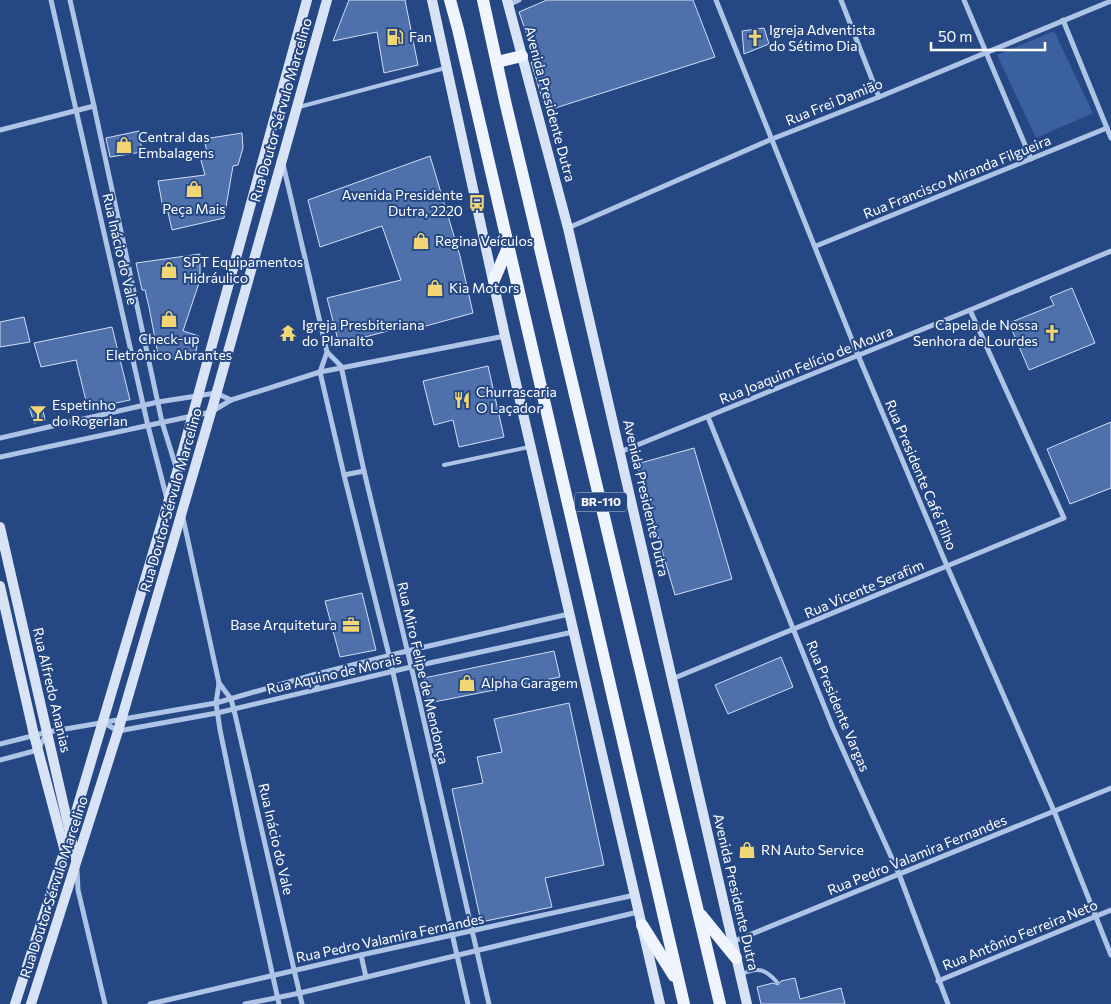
<svg xmlns="http://www.w3.org/2000/svg" width="1111" height="1004" font-family="Commissioner,sans-serif">
	<style>
		.park { fill: #3a60a0 }
		.building { fill: #4e70ab; stroke: #d2dff6 }
		.lines { fill: none; stroke-linecap: round; stroke-linejoin: round }
		.lane { stroke: #aec4e7; stroke-width: 4 }
		.street { stroke: #aec4e7; stroke-width: 5 }
		.secondary { stroke: #d8e3f6; stroke-width: 10 }
		.primary { stroke: #f0f4fd; stroke-width: 12 }
		.labels { text-anchor: middle; stroke-width: 4; stroke-linejoin: round; paint-order: stroke }
		.shield { fill: #254783; stroke: #bec8da; stroke-width: 1 }
		.shield-label { font-size: 12px; font-weight: bold; fill: #fff }
		.poi-label { font-size: 14px; fill: #fff; stroke: #254783; text-anchor: start }
		.street-label { font-size: 14px; fill: #fff; stroke: #254783 }
	</style>
	<rect width="100%" height="100%" fill="#254783"/>
	<!-- park -->
	<path class="park" d="M 1054,31 L 1093,113 L 1036,138 L 997,55 Z"/>
	<!-- building -->
	<g class="building">
		<path d="M 349,0 L 405,0 L 418,65 L 384,73 L 377,32 L 333,41 Z"/>
		<path d="M 547,0 L 693,0 L 715,57 L 546,111 L 531,62 L 536,61 L 519,12 Z"/>
		<path d="M 764,28 L 769,44 L 744,54 L 742,31 Z"/>
		<path d="M 139,131 L 142,152 L 110,157 L 106,138 Z"/>
		<path d="M 242,133 L 243,148 L 238,165 L 233,166 L 224,218 L 172,230 L 167,208 L 163,208 L 158,181 L 205,175 L 199,153 L 207,152 L 204,139 Z"/>
		<path d="M 430,156 L 460,256 L 473,313 L 415,329 L 414,324 L 339,344 L 327,298 L 401,280 L 382,226 L 320,247 L 308,200 Z"/>
		<path d="M 200,254 L 200,280 L 183,331 L 199,336 L 194,361 L 174,358 L 159,360 L 149,307 L 145,290 L 142,290 L 136,263 Z"/>
		<path d="M 1072,288 L 1095,343 L 1029,370 L 1009,323 L 1054,305 L 1050,297 Z"/>
		<path d="M 24,317 L 30,342 L 0,347 L 0,322 Z"/>
		<path d="M 112,327 L 130,400 L 88,409 L 76,360 L 41,367 L 34,343 Z"/>
		<path d="M 488,366 L 504,437 L 459,447 L 453,420 L 434,425 L 423,381 Z"/>
		<path d="M 42,405 L 45,420 L 34,423 L 29,406 Z"/>
		<path d="M 1111,422 L 1111,488 L 1070,504 L 1047,449 Z"/>
		<path d="M 694,448 L 732,579 L 675,595 L 637,464 Z"/>
		<path d="M 362,593 L 376,650 L 340,657 L 325,601 Z"/>
		<path d="M 554,651 L 560,677 L 429,703 L 424,678 Z"/>
		<path d="M 781,657 L 793,687 L 728,714 L 715,685 Z"/>
		<path d="M 569,703 L 604,865 L 545,878 L 552,907 L 481,922 L 452,789 L 483,783 L 477,757 L 502,752 L 494,719 Z"/>
		<path d="M 795,978 L 800,999 L 841,988 L 845,1004 L 761,1004 L 757,987 L 773,983 L 778,985 L 781,981 Z"/>
	</g>
	<g class="lines">
		<!-- lane -->
		<g class="lane">
			<path d="M 299,107 L 445,68"/>
			<path d="M 444,465 L 529,447"/>
			<path d="M 742,974 C 759,967 765,969 777,982"/>
		</g>
		<!-- street -->
		<g class="street">
			<path d="M 51,0 L 148,426 L 167,499"/>
			<path d="M 70,0 L 94,106 L 162,422 L 176,467"/>
			<path d="M 716,0 L 858,355 L 947,566 L 1054,811 L 1111,955"/>
			<path d="M 841,0 L 879,97"/>
			<path d="M 964,0 L 1031,159"/>
			<path d="M 508,5 L 519,0"/>
			<path d="M 1063,20 L 1111,138"/>
			<path d="M 0,130 L 94,106"/>
			<path d="M 283,164 L 327,352 L 341,366 L 364,471 L 418,695 L 489,1004"/>
			<path d="M 568,228 L 772,139 L 879,97 L 1111,1"/>
			<path d="M 816,246 L 1107,128"/>
			<path d="M 327,352 L 320,372 L 344,475 L 389,655 L 468,1004"/>
			<path d="M 708,417 L 833,728 L 899,874 L 948,1004"/>
			<path d="M 0,438 L 158,402 L 216,393 L 231,400"/>
			<path d="M 620,452 L 970,310 L 1111,251"/>
			<path d="M 0,457 L 211,412 L 231,400 L 320,372 L 505,336"/>
			<path d="M 344,475 L 364,471"/>
			<path d="M 183,518 L 219,683 L 216,703 L 220,730 L 243,841 L 279,1004"/>
			<path d="M 313,675 L 318,689"/>
			<path d="M 672,679 L 1064,518 L 970,310"/>
			<path d="M 219,683 L 231,699 L 234,710 L 302,1004"/>
			<path d="M 103,722 L 118,731 L 217,713 L 411,667 L 573,632"/>
			<path d="M 0,744 L 48,732 L 216,703 L 313,675 L 407,651 L 569,614"/>
			<path d="M 0,760 L 38,750 L 46,734"/>
			<path d="M 77,870 L 78,890 L 105,1004"/>
			<path d="M 732,942 L 1111,788"/>
			<path d="M 361,955 L 366,977"/>
			<path d="M 938,981 L 1111,910"/>
			<path d="M 150,1004 L 361,955 L 635,895"/>
			<path d="M 245,1004 L 300,993 L 638,912"/>
		</g>
		<!-- secondary -->
		<g class="secondary">
			<path d="M 432,0 L 505,336 L 660,1004"/>
			<path d="M 507,0 L 568,228 L 747,1004"/>
			<path d="M 0,527 L 76,859"/>
			<path d="M 0,586 L 34,735 L 64,848"/>
			<path d="M 15,1004 L 65,849 L 177,472 L 307,0"/>
			<path d="M 31,1004 L 118,731 L 214,402 L 327,0"/>
		</g>
		<!-- primary -->
		<g class="primary">
			<path d="M 450,0 L 458,29 L 684,1004"/>
			<path d="M 483,0 L 505,101 L 720,1004"/>
			<path d="M 497,62 L 522,56"/>
			<path d="M 494,280 L 509,245"/>
			<path d="M 701,915 L 736,958"/>
			<path d="M 642,925 L 674,976"/>
		</g>
	</g>
	<!-- icons -->
	<defs>
		<g id="fuel-bare" transform="scale(1.35)"><path d="M-5.5-6h7V0h2V4h1.3V-2.5L3-4.5l.8-.8L6-3V5H2.5V1h-1V6h-7ZM-4.2-4.7v3.2H.2V-4.7Z" fill="#f1d673" stroke="#254783" stroke-width="2.5" paint-order="stroke"/></g>
		<g id="church-bare" transform="scale(1.35)"><path d="M-1.2-6h2.4v3.5h3.3v2.4h-3.3V6h-2.4V-.1h-3.3v-2.4h3.3Z" fill="#f1d673" stroke="#254783" stroke-width="2.5" paint-order="stroke"/></g>
		<g id="shop-bare" transform="scale(1.35)"><path d="M-5-2.5h2.3a2.7 3.5 0 0 1 5.4 0H5L5.5 6h-11ZM-1.5-2.5h3a1.5 2.3 0 0 0-3 0Z" fill="#f1d673" stroke="#254783" stroke-width="2.5" paint-order="stroke"/></g>
		<g id="bus-bare" transform="scale(1.35)"><path d="M-5-6H5V4H4V6H2V4H-2V6H-4V4H-5ZM-3.5-4V0h7V-4ZM-3.5 1.2v1.5H-2V1.2ZM2 1.2v1.5H3.5V1.2Z" fill="#f1d673" stroke="#254783" stroke-width="2.5" paint-order="stroke"/></g>
		<g id="temple-bare" transform="scale(1.35)"><path d="M0-6L5-2H3V0L6.5 2.5H4V6H1.5V3h-3V6H-4V2.5H-6.5L-3 0V-2H-5Z" fill="#f1d673" stroke="#254783" stroke-width="2.5" paint-order="stroke"/></g>
		<g id="restaurant-bare" transform="scale(1.35)"><path d="M-5-6h1v4h1v-4h1v4h1v-4h1v5L-1.5 .5V6h-2V.5L-5-1ZM5-6V6H3V1.5H1.5Q1.5-4 5-6Z" fill="#f1d673" stroke="#254783" stroke-width="2.5" paint-order="stroke"/></g>
		<g id="bar-bare" transform="scale(1.35)"><path d="M-6-5H6L.8 .8V4.5H3.5V6h-7V4.5H-.8V.8Z" fill="#f1d673" stroke="#254783" stroke-width="2.5" paint-order="stroke"/></g>
		<g id="office-bare" transform="scale(1.35)"><path d="M-6-3h4V-5.5h4V-3h4V5H-6ZM-1-4.5V-3h2v-1.5ZM-6 0V1H6V0Z" fill="#f1d673" stroke="#254783" stroke-width="2.5" paint-order="stroke"/></g>
	</defs>
	<g fill-rule="evenodd">
		<use href="#fuel-bare" x="395" y="37"/>
		<use href="#church-bare" x="755" y="38"/>
		<use href="#shop-bare" x="124" y="145"/>
		<use href="#shop-bare" x="194" y="189"/>
		<use href="#bus-bare" x="477" y="203"/>
		<use href="#shop-bare" x="421" y="241"/>
		<use href="#shop-bare" x="169" y="270"/>
		<use href="#shop-bare" x="435" y="288"/>
		<use href="#shop-bare" x="169" y="319"/>
		<use href="#temple-bare" x="288" y="333"/>
		<use href="#church-bare" x="1052" y="333"/>
		<use href="#restaurant-bare" x="462" y="400"/>
		<use href="#bar-bare" x="38" y="413"/>
		<use href="#office-bare" x="351" y="625"/>
		<use href="#shop-bare" x="467" y="683"/>
		<use href="#shop-bare" x="747" y="850"/>
	</g>
	<g class="labels">
		<!-- shield labels -->
		<rect class="shield" x="575" y="492.5" width="52" height="19" rx="4"/>
		<g class="shield-label">
			<text x="601" y="506">BR-110</text>
		</g>
		<!-- poi labels -->
		<g class="poi-label">
			<text x="769" y="35">Igreja Adventista<tspan x="769" dy="16">do Sétimo Dia</tspan></text>
			<text x="409" y="42">Fan</text>
			<text x="138" y="142">Central das<tspan x="138" dy="16">Embalagens</tspan></text>
			<text x="463" y="200" text-anchor="end">Avenida Presidente<tspan x="463" dy="16">Dutra, 2220</tspan></text>
			<text x="194" y="214" text-anchor="middle">Peça Mais</text>
			<text x="435" y="246">Regina Veículos</text>
			<text x="183" y="267">SPT Equipamentos<tspan x="183" dy="16">Hidráulico</tspan></text>
			<text x="449" y="293">Kia Motors</text>
			<text x="302" y="330">Igreja Presbiteriana<tspan x="302" dy="16">do Planalto</tspan></text>
			<text x="1038" y="330" text-anchor="end">Capela de Nossa<tspan x="1038" dy="16">Senhora de Lourdes</tspan></text>
			<text x="169" y="344" text-anchor="middle">Check-up<tspan x="169" dy="16">Eletrônico Abrantes</tspan></text>
			<text x="476" y="397">Churrascaria<tspan x="476" dy="16">O Laçador</tspan></text>
			<text x="52" y="410">Espetinho<tspan x="52" dy="16">do Rogerlan</tspan></text>
			<text x="337" y="630" text-anchor="end">Base Arquitetura</text>
			<text x="481" y="688">Alpha Garagem</text>
			<text x="761" y="855">RN Auto Service</text>
		</g>
		<!-- street labels -->
		<g class="street-label">
			<text transform="translate(834 102) rotate(-22)" y="5">Rua Frei Damião</text>
			<text transform="translate(550 104) rotate(75)" y="5">Avenida Presidente Dutra</text>
			<text transform="translate(281 110) rotate(-74)" y="5">Rua Doutor Sérvulo Marcelino</text>
			<text transform="translate(957 177) rotate(-22)" y="5">Rua Francisco Miranda Filgueira</text>
			<text transform="translate(120 249) rotate(77)" y="5">Rua Inácio do Vale</text>
			<text transform="translate(806 365) rotate(-22)" y="5">Rua Joaquim Felício de Moura</text>
			<text transform="translate(921 475) rotate(67)" y="5">Rua Presidente Café Filho</text>
			<text transform="translate(646 498) rotate(77)" y="5">Avenida Presidente Dutra</text>
			<text transform="translate(171 500) rotate(-74)" y="5">Rua Doutor Sérvulo Marcelino</text>
			<text transform="translate(864 589) rotate(-23)" y="5">Rua Vicente Serafim</text>
			<text transform="translate(423 673) rotate(77)" y="5">Rua Miro Felipe de Mendonça</text>
			<text transform="translate(334 674) rotate(-13)" y="5">Rua Aquino de Morais</text>
			<text transform="translate(52 690) rotate(77)" y="5">Rua Alfredo Ananias</text>
			<text transform="translate(838 706) rotate(67)" y="5">Rua Presidente Vargas</text>
			<text transform="translate(276 839) rotate(77)" y="5">Rua Inácio do Vale</text>
			<text transform="translate(917 855) rotate(-22)" y="5">Rua Pedro Valamira Fernandes</text>
			<text transform="translate(54 887) rotate(-72)" y="5">Rua Doutor Sérvulo Marcelino</text>
			<text transform="translate(736 892) rotate(77)" y="5">Avenida Presidente Dutra</text>
			<text transform="translate(1020 935) rotate(-22)" y="5">Rua Antônio Ferreira Neto</text>
			<text transform="translate(390 938) rotate(-12)" y="5">Rua Pedro Valamira Fernandes</text>
		</g>
	</g>
	<!-- scale -->
	<path d="M931 42v8h114v-8" fill="none" stroke="#ffffff" stroke-width="2.5"/>
	<text x="938" y="42" font-size="15" fill="#ffffff" stroke="#254783" stroke-width="4" paint-order="stroke">50 m</text>
</svg>
